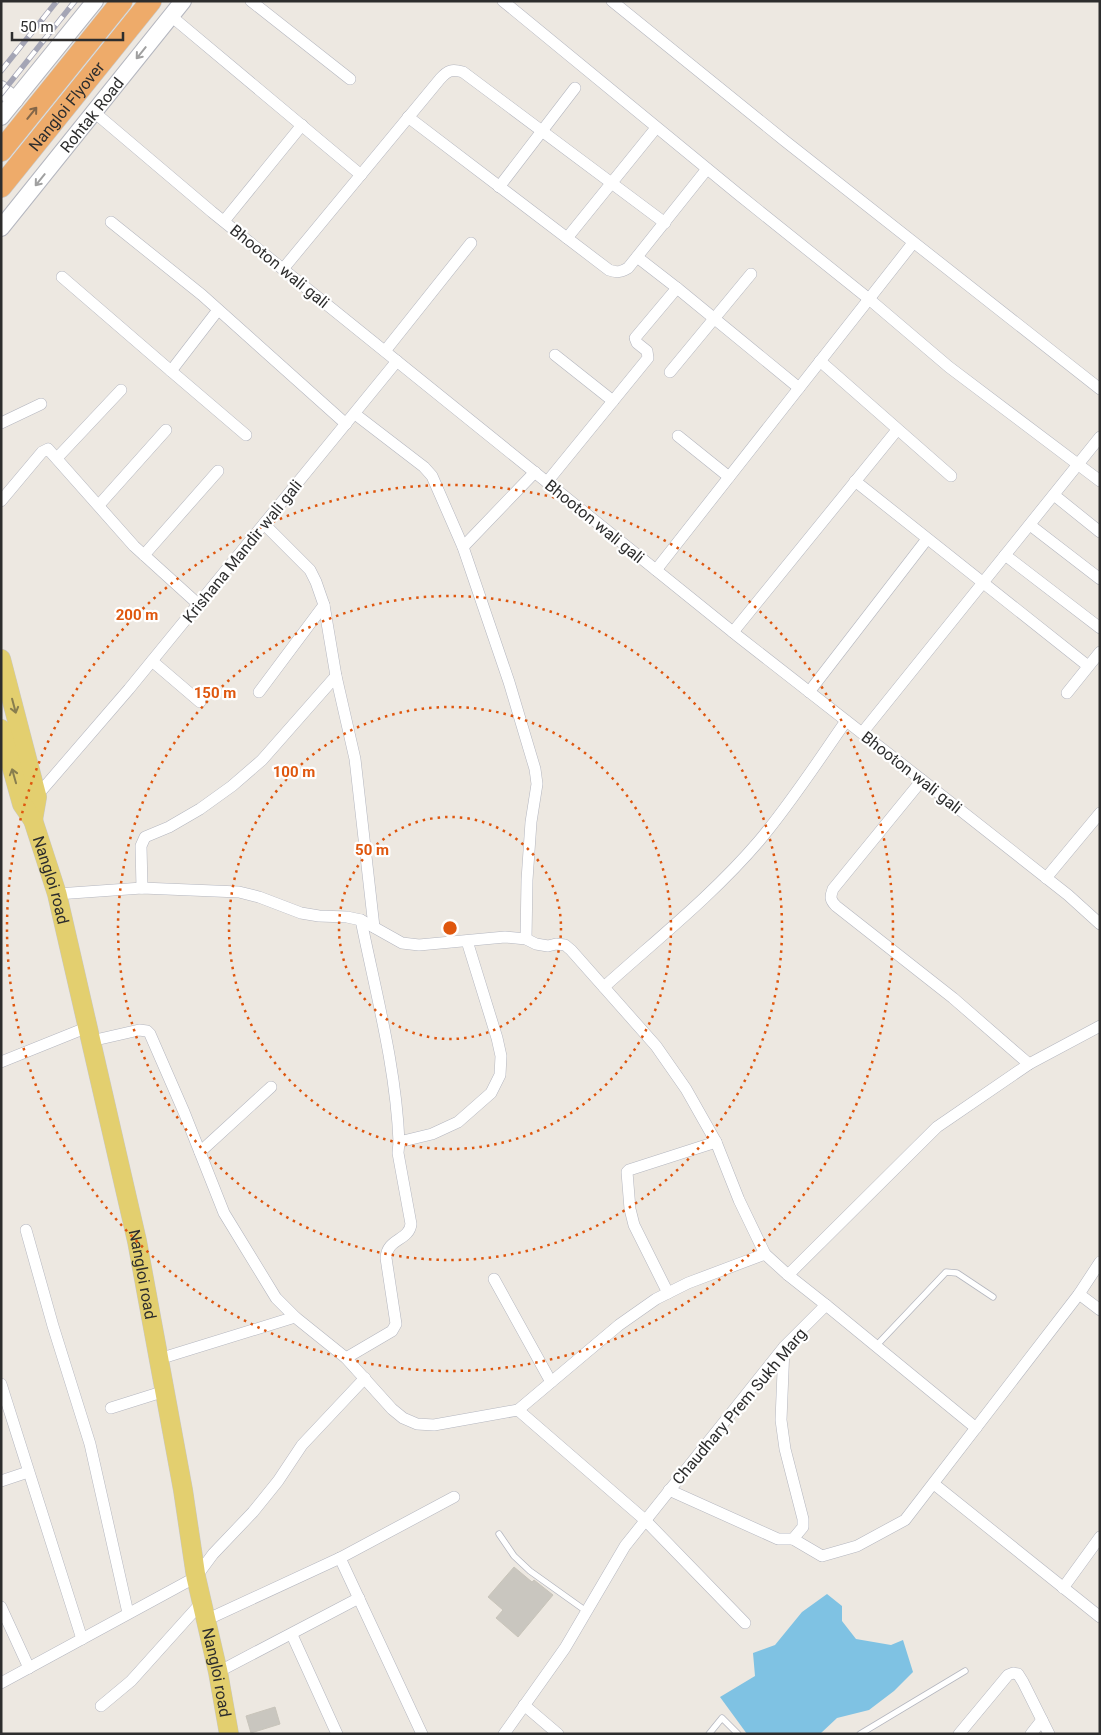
<svg xmlns="http://www.w3.org/2000/svg" width="1101" height="1735" font-family="Roboto,sans-serif">
	<style>
		.water { fill: #7fc2e3 }
		.building { fill: #c9c6bf; stroke: #c8c4ba }
		.lines { fill: none; stroke-linecap: round; stroke-linejoin: round }
		.lane-casing { stroke: #b4b6bf; stroke-width: 7 }
		.street-casing { stroke: #b4b6bf; stroke-width: 12 }
		.secondary-casing { stroke: #b4b6bf; stroke-width: 18 }
		.primary-casing { stroke: #c8c8c8; stroke-width: 20 }
		.highway-casing { stroke: #c8c8c8; stroke-width: 22 }
		.lane { stroke: #fff; stroke-width: 5.5 }
		.street { stroke: #fff; stroke-width: 11 }
		.secondary { stroke: #fff; stroke-width: 16 }
		.primary { stroke: #e3cf6f; stroke-width: 19 }
		.highway { stroke: #eeab6a; stroke-width: 21 }
		.rail-casing { stroke: #a4a5b5; stroke-width: 5.5 }
		.rail { stroke: #fff; stroke-width: 4; stroke-dasharray: 11; stroke-linecap: butt }
		.oneway { stroke: #a0a0a0 }
		.oneway2 { stroke: #846648 }
		.oneway3 { stroke: #887e4e }
		.ring { fill: none; stroke: #df570e; stroke-width: 2.5; stroke-dasharray: 2.5 5 }
		.labels { text-anchor: middle; stroke-width: 4.5; stroke-linejoin: round; paint-order: stroke }
		.street-label { font-size: 16px; fill: #2d2d2d; stroke: #fff }
		.centre { fill: #df570e; stroke: #fff; stroke-width: 2.5 }
		.ring-label { font-size: 15px; text-anchor: middle; font-weight: bold; fill: #df570e; stroke: #fff; stroke-width: 4.5; stroke-linejoin: round; paint-order: stroke }
	</style>
	<rect width="100%" height="100%" fill="#ede8e1"/>
	<!-- water -->
	<path class="water" d="M 827,1594 L 842,1606 L 842,1621 L 856,1639 L 891,1645 L 903,1640 L 913,1672 L 894,1691 L 869,1710 L 837,1718 L 820,1734 L 747,1734 L 720,1697 L 755,1676 L 753,1653 L 775,1645 L 802,1612 Z"/>
	<!-- building -->
	<g class="building">
		<path d="M 514,1567 L 532,1582 L 534,1580 L 553,1595 L 518,1637 L 496,1618 L 503,1610 L 488,1597 Z"/>
		<path d="M 275,1707 L 280,1724 L 251,1733 L 246,1716 Z"/>
	</g>
	<g class="lines">
		<!-- lane casing -->
		<g class="lane-casing">
			<g id="lane">
				<path d="M 876,1346 L 946,1272 L 957,1273 L 993,1297"/>
				<path d="M 499,1534 L 514,1556 L 530,1571 L 586,1611"/>
				<path d="M 709,1734 L 722,1718 L 738,1734"/>
				<path d="M 860,1734 L 965,1671"/>
			</g>
		</g>
		<!-- street casing -->
		<g class="street-casing">
			<g id="street">
				<path d="M 251,1 L 350,79"/>
				<path d="M 503,1 L 738,194 L 869,299 L 949,367 L 1100,481"/>
				<path d="M 612,1 L 785,141 L 1100,389"/>
				<path d="M 171,16 L 361,175"/>
				<path d="M 94,112 L 212,212 L 739,637 L 922,780 L 1068,895 L 1100,924"/>
				<path d="M 408,117 L 609,270 C 617,273 621,272 628,268 L 707,169"/>
				<path d="M 499,187 L 575,88"/>
				<path d="M 224,221 L 302,125"/>
				<path d="M 111,222 L 202,295 L 346,424"/>
				<path d="M 567,238 L 656,128"/>
				<path d="M 637,257 L 677,288 L 799,388"/>
				<path d="M 283,269 L 440,79 C 448,70 452,69 463,72 L 665,223"/>
				<path d="M 62,277 L 171,371 L 218,310"/>
				<path d="M 385,351 L 471,243"/>
				<path d="M 555,355 L 613,401"/>
				<path d="M 820,361 L 951,476"/>
				<path d="M 171,371 L 246,435"/>
				<path d="M 670,372 L 751,274"/>
				<path d="M 355,414 L 424,467 L 432,476 L 463,547 L 509,682 L 535,769 L 537,784 L 531,822 L 527,880 L 526,939"/>
				<path d="M 1,423 L 41,404"/>
				<path d="M 678,436 L 729,477"/>
				<path d="M 57,458 L 121,390"/>
				<path d="M 855,481 L 1088,666"/>
				<path d="M 547,482 L 648,358 L 647,351 L 637,343 L 635,338 L 677,288"/>
				<path d="M 1054,495 L 1100,532"/>
				<path d="M 1,501 L 42,452 L 48,449 L 134,546 L 198,604"/>
				<path d="M 99,505 L 166,430"/>
				<path d="M 264,524 L 310,570 L 316,582 L 324,605 L 336,676 L 355,759 L 374,927"/>
				<path d="M 1030,525 L 1100,579"/>
				<path d="M 463,547 L 535,472"/>
				<path d="M 144,555 L 218,471"/>
				<path d="M 1005,555 L 1100,628"/>
				<path d="M 656,570 L 913,243"/>
				<path d="M 733,632 L 897,430"/>
				<path d="M 152,661 L 200,702"/>
				<path d="M 259,692 L 324,605"/>
				<path d="M 809,692 L 927,539"/>
				<path d="M 1067,693 L 1100,652"/>
				<path d="M 862,733 L 1100,437"/>
				<path d="M 922,780 L 833,889 C 830,897 830,900 836,906 L 953,998 L 1029,1064"/>
				<path d="M 35,798 L 129,689 L 397,361"/>
				<path d="M 1046,878 L 1100,813"/>
				<path d="M 142,888 L 141,846 L 145,837 L 169,827 L 200,809 L 232,786 L 262,760 L 336,676"/>
				<path d="M 57,894 L 142,888 L 239,892 L 259,897 L 301,913 L 319,916 L 347,917 L 361,920 L 402,943 L 419,945 L 505,937 L 526,939 L 536,944 L 548,946 L 556,944 L 565,945 L 571,950 L 656,1046 L 686,1089 L 716,1142 L 739,1200 L 765,1254 L 788,1275"/>
				<path d="M 361,920 C 376,994 396,1067 399,1142 L 432,1134 L 458,1122 L 491,1093 L 500,1075 L 501,1056 L 497,1038 L 467,941"/>
				<path d="M 604,987 C 656,940 713,895 759,841 C 791,803 818,761 846,721"/>
				<path d="M 91,1041 L 139,1030 L 147,1031 L 150,1034 L 184,1112 L 224,1213 L 276,1298 L 295,1317 L 346,1358 L 392,1409 L 403,1418 L 417,1424 L 434,1425 L 518,1410 L 645,1520 L 745,1623"/>
				<path d="M 1,1062 L 88,1027"/>
				<path d="M 200,1152 L 271,1087"/>
				<path d="M 26,1230 L 53,1326 L 90,1444 L 128,1613"/>
				<path d="M 494,1279 L 551,1382"/>
				<path d="M 668,1293 L 634,1225 L 630,1209 L 627,1172 L 629,1170 L 716,1142"/>
				<path d="M 1079,1294 L 1100,1310"/>
				<path d="M 826,1305 L 976,1428"/>
				<path d="M 346,1358 L 392,1331 L 396,1324 L 386,1258 C 387,1238 409,1241 411,1224 L 398,1153 L 399,1142"/>
				<path d="M 159,1359 L 295,1317"/>
				<path d="M 1,1384 L 82,1639"/>
				<path d="M 111,1408 L 165,1391"/>
				<path d="M 518,1410 L 619,1325 L 656,1299 L 688,1283 L 765,1254"/>
				<path d="M 1,1481 L 28,1472"/>
				<path d="M 934,1484 L 1100,1617"/>
				<path d="M 669,1490 L 778,1539 L 793,1539 L 803,1527 L 803,1519 L 785,1449 L 781,1420 L 784,1347"/>
				<path d="M 793,1539 L 822,1556 L 857,1546 L 905,1520 L 1079,1294 L 1100,1262"/>
				<path d="M 340,1558 L 422,1734"/>
				<path d="M 1063,1588 L 1100,1537"/>
				<path d="M 1,1607 L 29,1668"/>
				<path d="M 206,1620 L 340,1558 L 454,1497"/>
				<path d="M 292,1635 L 337,1734"/>
				<path d="M 218,1672 L 359,1598"/>
				<path d="M 1,1683 L 196,1577 L 213,1554 L 253,1512 L 278,1481 L 302,1445 L 365,1378"/>
				<path d="M 524,1705 L 558,1734"/>
				<path d="M 101,1706 L 131,1681 L 202,1602"/>
				<path d="M 504,1734 L 565,1648 L 625,1546 L 784,1347 L 826,1305 L 788,1275 L 937,1127 L 1029,1064 L 1100,1026"/>
				<path d="M 959,1734 L 1008,1675 L 1013,1673 L 1018,1674 L 1023,1682 L 1049,1734"/>
				<path d="M 1031,1734 L 1042,1720"/>
			</g>
		</g>
		<!-- secondary casing -->
		<g class="secondary-casing">
			<g id="secondary">
				<path d="M 1,89 L 15,100"/>
				<path d="M 1,117 L 95,1"/>
				<path id="s1" d="M 1,228 L 183,1"/>
			</g>
		</g>
		<!-- primary casing -->
		<g class="primary-casing">
			<g id="primary">
				<path d="M 1,659 L 37,797 L 33,820"/>
				<path id="s2" d="M 1,729 L 22,804 L 33,820 L 57,894 L 137,1241 L 183,1490 L 196,1577 L 218,1672 L 229,1734"/>
			</g>
		</g>
		<!-- highway casing -->
		<g class="highway-casing">
			<g id="highway">
				<path d="M 1,151 L 122,1"/>
				<path id="s3" d="M 1,187 L 151,1"/>
			</g>
		</g>
		<!-- lane -->
		<use href="#lane" class="lane"/>
		<!-- street -->
		<use href="#street" class="street"/>
		<!-- secondary -->
		<use href="#secondary" class="secondary"/>
		<!-- primary -->
		<use href="#primary" class="primary"/>
		<!-- highway -->
		<use href="#highway" class="highway"/>
		<!-- rail casing -->
		<g class="rail-casing">
			<g id="rail">
				<path d="M 1,71 L 57,1"/>
				<path d="M 1,94 L 75,1"/>
			</g>
		</g>
		<!-- rail -->
		<use href="#rail" class="rail"/>
	</g>
	<!-- one-way arrows -->
	<defs><path id="oneway-shaft" d="M-6 0H5M1.5-3L5.5 0L1.5 3" fill="none" stroke-width="1.6" stroke-linecap="round" stroke-linejoin="round" transform="scale(1.25)"/></defs>
	<g class="oneway">
		<use href="#oneway-shaft" transform="translate(141 53) rotate(129)"/>
		<use href="#oneway-shaft" transform="translate(40 180) rotate(129)"/>
	</g>
	<use class="oneway2" href="#oneway-shaft" transform="translate(32 113) rotate(-51)"/>
	<g class="oneway3">
		<use href="#oneway-shaft" transform="translate(14 706) rotate(75)"/>
		<use href="#oneway-shaft" transform="translate(14 776) rotate(-106)"/>
	</g>
	<!-- distance rings -->
	<g class="ring">
		<circle cx="450" cy="928" r="111"/>
		<circle cx="450" cy="928" r="221"/>
		<circle cx="450" cy="928" r="332"/>
		<circle cx="450" cy="928" r="443"/>
	</g>
	<g class="labels">
		<!-- street labels -->
		<g class="street-label">
			<text dy="6" stroke="none"><textPath href="#s3" startOffset="104">Nangloi Flyover</textPath></text>
			<text dy="6" stroke="none"><textPath href="#s1" startOffset="145">Rohtak Road</textPath></text>
			<text transform="translate(280 266) rotate(39)" y="6">Bhooton wali gali</text>
			<text transform="translate(595 521) rotate(39)" y="6">Bhooton wali gali</text>
			<text transform="translate(242 551) rotate(-51)" y="6">Krishana Mandir wali gali</text>
			<text transform="translate(912 772) rotate(38)" y="6">Bhooton wali gali</text>
			<text dy="6" stroke="none"><textPath href="#s2" startOffset="160">Nangloi road</textPath></text>
			<text dy="6" stroke="none"><textPath href="#s2" startOffset="565">Nangloi road</textPath></text>
			<text transform="translate(739 1406) rotate(-50)" y="6">Chaudhary Prem Sukh Marg</text>
			<text dy="6" stroke="none"><textPath href="#s2" startOffset="970">Nangloi road</textPath></text>
		</g>
	</g>
	<circle cx="450" cy="928" r="8" class="centre"/>
	<g class="ring-label">
		<text x="137" y="620">200 m</text>
		<text x="215" y="698">150 m</text>
		<text x="294" y="777">100 m</text>
		<text x="372" y="855">50 m</text>
	</g>
	<!-- border -->
	<rect width="1101" height="1735" fill="none" stroke="#2d2d2d" stroke-width="5"/>
	<!-- scale -->
	<path d="M12 32v8h111v-8" fill="none" stroke="#2d2d2d" stroke-width="2.5"/>
	<text x="20" y="32" font-size="15" fill="#2d2d2d" stroke="#ffffff" stroke-width="4" paint-order="stroke">50 m</text>
</svg>
